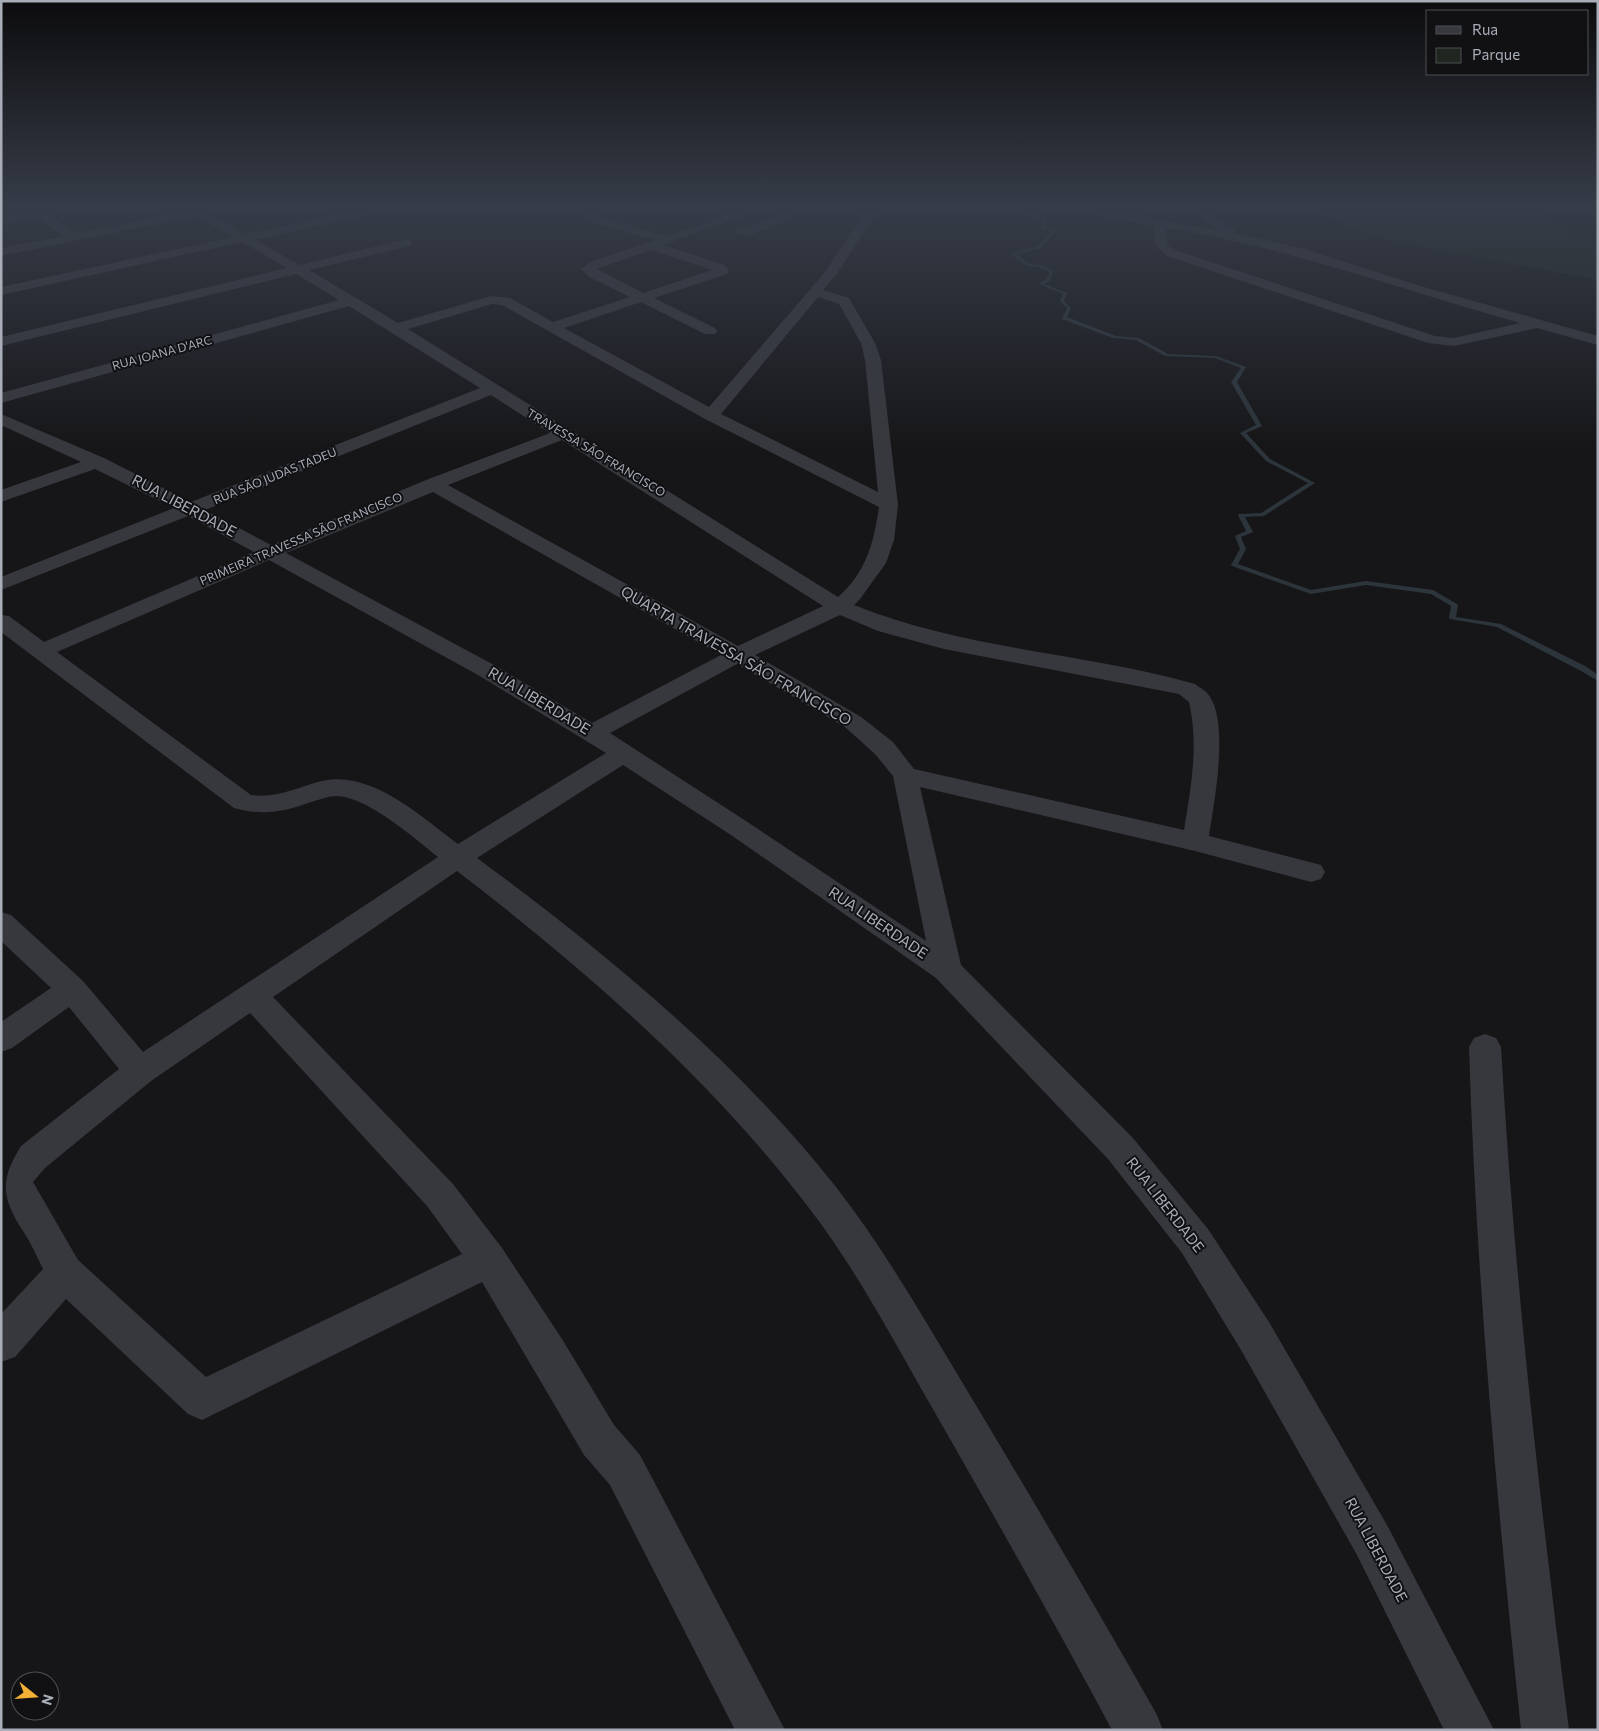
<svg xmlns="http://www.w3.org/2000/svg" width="1599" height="1731" font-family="Commissioner,sans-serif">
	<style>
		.green { fill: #1e261f }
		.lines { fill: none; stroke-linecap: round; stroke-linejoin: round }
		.stream { fill: #2c353c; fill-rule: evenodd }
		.minor { fill: #37383d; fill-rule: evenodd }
		.labels { text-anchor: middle; stroke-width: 4; stroke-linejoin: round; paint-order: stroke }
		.far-street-label { font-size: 12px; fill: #a8adb8; stroke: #111113 }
		.street-label { font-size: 15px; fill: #a8adb8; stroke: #111113 }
	</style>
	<rect width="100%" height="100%" fill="#161618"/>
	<!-- green -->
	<path class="green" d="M 1301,206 L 1527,206 L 1598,248 L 1598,280 L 1381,239 Z"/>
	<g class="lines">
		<!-- stream -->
		<path class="stream" d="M 1006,206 L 1011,206 L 1047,219 L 1045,226 L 1056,231 L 1041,248 L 1016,254 L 1029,264 L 1042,265 L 1053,271 L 1050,281 L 1044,284 L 1067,293 L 1064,301 L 1071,308 L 1067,317 L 1116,336 L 1139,338 L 1168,354 L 1216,356 L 1246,367 L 1237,382 L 1262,426 L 1246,433 L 1270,459 L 1315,483 L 1264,516 L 1245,517 L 1253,532 L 1241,537 L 1246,549 L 1238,564 L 1311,590 L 1366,581 L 1433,590 L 1457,604 L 1458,605 L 1456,617 L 1501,624 L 1587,667 L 1598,675 L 1598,681 L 1581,671 L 1497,627 L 1450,619 L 1449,618 L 1451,606 L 1431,594 L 1366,585 L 1311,594 L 1232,566 L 1231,565 L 1240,549 L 1235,536 L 1246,531 L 1238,515 L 1239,514 L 1261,513 L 1308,483 L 1266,461 L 1240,433 L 1256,425 L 1231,382 L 1241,368 L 1215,358 L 1165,356 L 1136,340 L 1113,338 L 1062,319 L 1067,308 L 1060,301 L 1063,294 L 1039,284 L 1046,279 L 1050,272 L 1040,267 L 1027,266 L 1011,254 L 1039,246 L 1052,231 L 1042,228 L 1044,221 Z"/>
		<!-- minor -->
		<g class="minor">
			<path d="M 21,206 L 35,206 L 77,233 L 188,211 L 181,206 L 195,206 L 200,209 L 237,206 L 235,208 L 209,214 L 246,234 L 377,206 L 399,206 L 393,209 L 255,240 L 300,265 L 406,239 L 410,240 L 412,243 L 410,246 L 309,270 L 398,323 L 491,296 L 510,298 L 553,322 L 630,297 L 589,277 L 581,269 L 590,262 L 655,240 L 585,221 L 585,215 L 589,214 L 667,236 L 753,206 L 770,206 L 663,245 L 725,265 L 729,271 L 727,274 L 654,298 L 715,328 L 717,331 L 715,334 L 705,334 L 641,302 L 564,328 L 709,407 L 825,272 L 868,206 L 880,206 L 837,274 L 823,290 L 849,298 L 875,343 L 881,360 L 898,505 L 894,540 L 886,563 L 860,599 L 854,605 C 966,650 1081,652 1195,684 C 1200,688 1207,691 1210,697 C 1229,726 1214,803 1209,836 L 1321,865 L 1325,872 L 1321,879 L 1311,882 L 1195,851 L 920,787 L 961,965 L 1132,1137 L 1208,1229 L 1269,1322 L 1387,1525 L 1494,1730 L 1444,1730 L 1357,1555 L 1241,1350 L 1182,1253 L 1108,1159 L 936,978 L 731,835 L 623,765 L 477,858 C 607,954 735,1059 836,1187 C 885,1250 924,1319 965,1387 C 1030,1495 1094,1604 1156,1713 L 1163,1730 L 1112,1730 C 1053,1620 992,1512 930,1404 C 892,1338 856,1269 809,1208 C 710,1078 586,970 457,871 L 273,997 L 453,1184 L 502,1248 L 562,1339 L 614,1425 L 640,1455 L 785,1730 L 735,1730 L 610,1485 L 584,1455 L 482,1282 L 202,1420 L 188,1414 L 66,1299 L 15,1357 L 1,1362 L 1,1314 L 43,1269 C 37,1257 31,1243 23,1231 C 1,1197 0,1180 21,1146 L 119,1069 L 69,1007 L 12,1048 L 1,1052 L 1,1022 L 51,988 L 1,941 L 1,912 L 11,915 L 83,981 L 143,1052 L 438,857 C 414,838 369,798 338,796 C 326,796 316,801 305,804 C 280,813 259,815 234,808 L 1,632 L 1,615 L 9,616 L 44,642 L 254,552 L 188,516 L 1,590 L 1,577 L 174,508 L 95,469 L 1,502 L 1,490 L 81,462 L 1,425 L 1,414 L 104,458 L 191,502 L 480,388 L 349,306 L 1,403 L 1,393 L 339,300 L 296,274 L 1,346 L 1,337 L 287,268 L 242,242 L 1,295 L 1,287 L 233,237 L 197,216 L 1,256 L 1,248 L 64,236 L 37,218 L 1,225 L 1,217 L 29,212 ZM 651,250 L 712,270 L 643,293 L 597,269 ZM 818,297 L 839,304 L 861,343 L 865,360 L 878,492 L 721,414 ZM 492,304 L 502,305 L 705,419 L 879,507 C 874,542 866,573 838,597 L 408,329 ZM 491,395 L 550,433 L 426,480 L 271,545 L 205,510 ZM 562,440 L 823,606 L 738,646 L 448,485 ZM 433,492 L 721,655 L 592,723 L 494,665 L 286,553 ZM 269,560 L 478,675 L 606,753 L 458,844 C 421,817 372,770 322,781 C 298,787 276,799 251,795 L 57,652 ZM 840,615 L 878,631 L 944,649 L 1179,694 L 1189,702 C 1199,745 1191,787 1184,830 L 914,769 L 893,742 L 861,717 L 755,655 ZM 737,664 L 845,727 L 875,754 L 893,776 L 926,941 L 749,823 L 610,733 ZM 250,1013 L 427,1206 L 462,1254 L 206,1377 L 78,1260 L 33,1182 L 45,1168 L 151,1081 Z"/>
			<path d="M 770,206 L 783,206 L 788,212 L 784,222 L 748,236 L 737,233 L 735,230 L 737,227 L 747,228 L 775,217 L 776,213 Z"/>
			<path d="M 1061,206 L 1086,206 L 1220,231 L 1186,206 L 1200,206 L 1234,229 L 1235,233 L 1304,249 L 1427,288 L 1598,336 L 1598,345 L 1537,328 L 1454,346 L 1428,343 L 1167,256 L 1155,244 L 1155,226 L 1067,209 ZM 1166,228 C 1287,247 1402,290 1520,323 L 1454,338 L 1435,336 L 1175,250 L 1167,244 Z"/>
			<path d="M 1485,1034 L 1496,1038 L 1501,1047 C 1514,1276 1540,1503 1569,1730 L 1521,1730 C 1497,1502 1476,1275 1469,1047 L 1474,1038 Z"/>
		</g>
	</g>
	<!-- sky -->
	<linearGradient id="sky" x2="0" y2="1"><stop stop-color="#0c0c0d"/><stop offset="0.46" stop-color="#363c48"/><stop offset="1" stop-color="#363c48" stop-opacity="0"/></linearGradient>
	<rect width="1599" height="448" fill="url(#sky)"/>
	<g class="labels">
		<!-- far-street labels -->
		<g class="far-street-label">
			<text transform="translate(162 353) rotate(-15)" y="4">RUA JOANA D'ARC</text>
			<text transform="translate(596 453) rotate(31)" y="4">TRAVESSA SÃO FRANCISCO</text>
			<text transform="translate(275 476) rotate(-22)" y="4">RUA SÃO JUDAS TADEU</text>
			<text transform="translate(301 539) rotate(-23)" y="4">PRIMEIRA TRAVESSA SÃO FRANCISCO</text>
		</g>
		<!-- street labels -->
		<g class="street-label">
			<text transform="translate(184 506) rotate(28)" y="5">RUA LIBERDADE</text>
			<text transform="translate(736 656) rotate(30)" y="5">QUARTA TRAVESSA SÃO FRANCISCO</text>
			<text transform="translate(539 701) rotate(31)" y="5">RUA LIBERDADE</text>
			<text transform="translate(878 923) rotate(34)" y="5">RUA LIBERDADE</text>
			<text transform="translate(1165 1205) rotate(52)" y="5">RUA LIBERDADE</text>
			<text transform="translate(1376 1550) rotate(62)" y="5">RUA LIBERDADE</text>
		</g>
	</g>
	<!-- border -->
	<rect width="1599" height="1731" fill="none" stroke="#a8adb8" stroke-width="5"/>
	<!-- legend -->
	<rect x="1426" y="10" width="162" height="65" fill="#111113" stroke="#4d4f55"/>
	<rect x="1436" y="26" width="25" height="8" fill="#37383d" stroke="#4d4f55"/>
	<text x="1472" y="35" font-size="15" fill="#a8adb8">Rua</text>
	<rect x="1436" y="48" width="25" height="15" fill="#1e261f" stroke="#4d4f55"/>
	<text x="1472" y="60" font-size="15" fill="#a8adb8">Parque</text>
	<!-- north arrow -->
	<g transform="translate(35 1696) rotate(107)"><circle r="24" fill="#111113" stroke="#4d4f55"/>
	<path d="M0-4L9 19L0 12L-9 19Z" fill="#f2b134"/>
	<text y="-8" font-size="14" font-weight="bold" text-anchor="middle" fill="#a8adb8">N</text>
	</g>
</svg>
